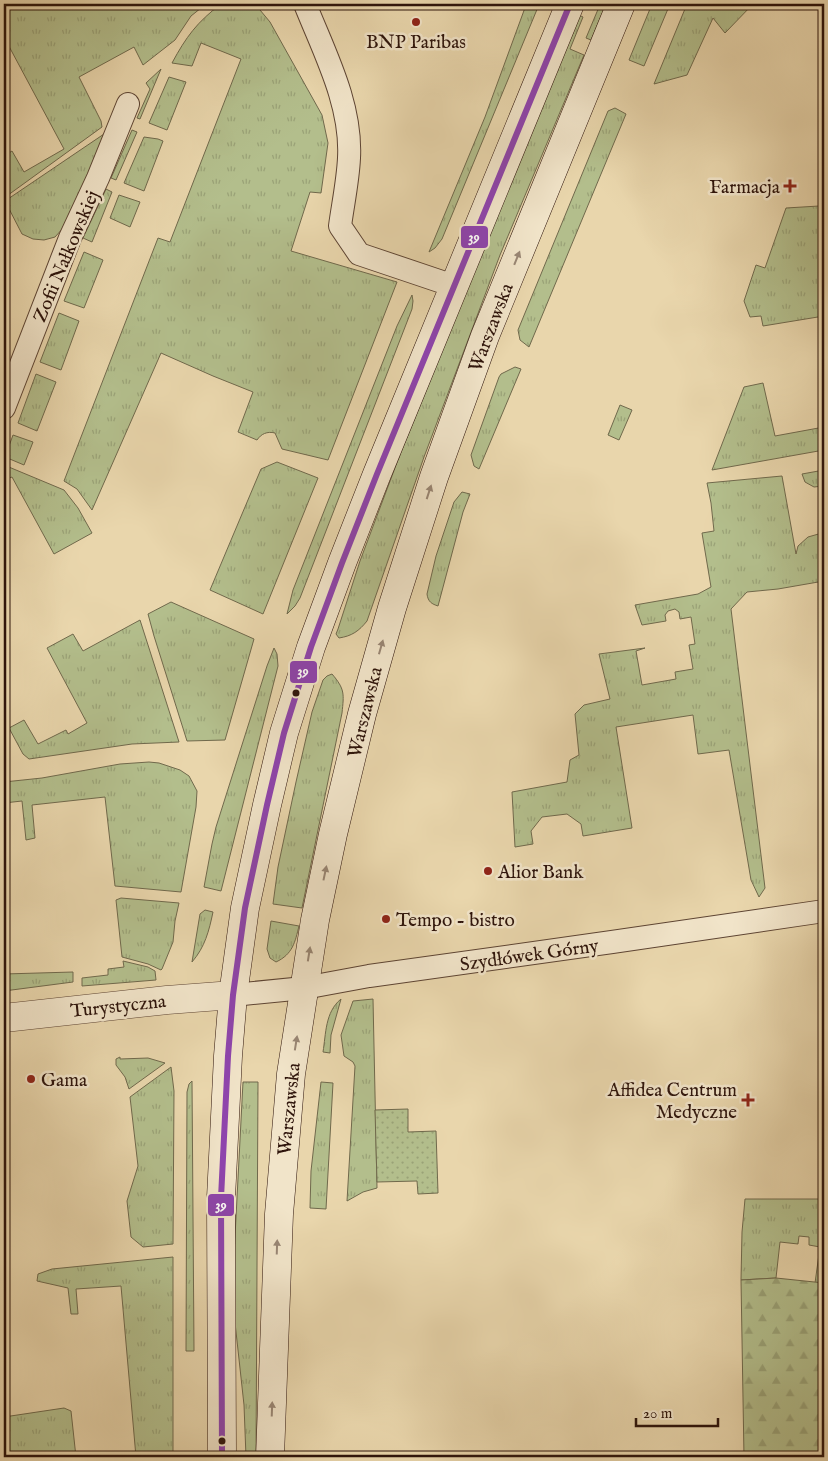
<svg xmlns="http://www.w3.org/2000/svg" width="828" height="1461" font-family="'IM FELL English',serif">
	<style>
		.grass { fill: url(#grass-tufts); stroke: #70694c }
		.forest { fill: url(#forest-firs); stroke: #70694c }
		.park { fill: url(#park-dots); stroke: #70694c }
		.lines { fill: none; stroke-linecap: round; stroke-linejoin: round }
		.minor-casing { stroke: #5d4433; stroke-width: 24 }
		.tertiary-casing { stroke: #5d4433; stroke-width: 29 }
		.secondary-casing { stroke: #2e140b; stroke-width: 29 }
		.minor { stroke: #f1e4c9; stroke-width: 22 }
		.tertiary { stroke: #f1e4c9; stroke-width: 28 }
		.secondary { stroke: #f1e4c9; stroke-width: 28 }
		.bus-1-casing { stroke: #f1e4c9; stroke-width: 10 }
		.bus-1 { stroke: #8e44ad; stroke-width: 6 }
		.oneway { fill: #998674 }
		.poi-dot { fill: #8f2418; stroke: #f1e4c9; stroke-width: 2 }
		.bus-dot { fill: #2e140b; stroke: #f1e4c9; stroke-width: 2 }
		.labels { text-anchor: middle; stroke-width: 5; stroke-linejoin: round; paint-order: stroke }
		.poi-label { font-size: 19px; fill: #2e140b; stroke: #f1e4c9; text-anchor: start }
		.street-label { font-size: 19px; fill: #2e140b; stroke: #f1e4c9 }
		.line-badge { stroke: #f1e4c9; stroke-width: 2 }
		.badge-label { font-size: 14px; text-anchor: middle; font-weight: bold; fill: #fff }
	</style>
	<defs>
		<pattern id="grass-tufts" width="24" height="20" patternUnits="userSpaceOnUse" patternTransform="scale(1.25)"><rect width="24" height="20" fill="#b3be8c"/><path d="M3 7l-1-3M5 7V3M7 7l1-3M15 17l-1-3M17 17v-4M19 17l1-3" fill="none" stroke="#9aa277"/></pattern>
		<pattern id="forest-firs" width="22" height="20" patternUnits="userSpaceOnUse" patternTransform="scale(1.25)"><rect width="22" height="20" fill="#b3be8c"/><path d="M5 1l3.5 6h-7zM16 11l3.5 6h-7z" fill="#9aa277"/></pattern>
		<pattern id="park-dots" width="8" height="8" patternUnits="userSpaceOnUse" patternTransform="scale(1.25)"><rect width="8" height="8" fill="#b3be8c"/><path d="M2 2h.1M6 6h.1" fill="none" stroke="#9aa277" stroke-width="1.8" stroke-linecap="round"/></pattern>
	</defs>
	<rect width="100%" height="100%" fill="#e9d6ac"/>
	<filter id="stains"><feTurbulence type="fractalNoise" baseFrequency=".004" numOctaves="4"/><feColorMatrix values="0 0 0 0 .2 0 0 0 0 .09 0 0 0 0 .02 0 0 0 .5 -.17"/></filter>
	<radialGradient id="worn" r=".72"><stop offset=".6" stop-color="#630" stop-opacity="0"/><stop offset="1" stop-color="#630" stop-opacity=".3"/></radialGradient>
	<!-- grass -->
	<g class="grass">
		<path d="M 4,4 L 206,4 L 191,16 L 175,40 L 143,65 L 134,47 L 79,77 L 101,121 L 102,127 L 4,198 L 4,156 L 12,151 L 24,172 L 64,149 L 4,37 Z"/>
		<path d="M 221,4 L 255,4 L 270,22 L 322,115 L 328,143 L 321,193 L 310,192 L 291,251 L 397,282 L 328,460 L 282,449 L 275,433 C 267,431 261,434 257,440 L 238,432 L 253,392 L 213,376 L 161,353 L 92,510 L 77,489 L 64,481 L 158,238 L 170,242 L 241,59 L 201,43 L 192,66 L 172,63 C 186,37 197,22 221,4 Z"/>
		<path d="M 531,4 L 538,7 L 442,239 L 435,248 L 429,252 L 485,117 L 526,5 Z"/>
		<path d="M 592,4 L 606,4 L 591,40 L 586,38 L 599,7 Z"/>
		<path d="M 652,4 L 670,4 L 644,66 L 629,60 Z"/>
		<path d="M 687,4 L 753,4 L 725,33 L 713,18 L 687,75 L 654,84 Z"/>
		<path d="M 579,15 L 583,17 L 570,49 L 584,55 L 500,255 L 424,457 L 367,621 C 359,631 352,636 339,638 L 336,634 L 338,629 L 360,561 L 401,452 Z"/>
		<path d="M 161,69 L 140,119 L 137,118 L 150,89 L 146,83 Z"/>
		<path d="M 169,77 L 186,82 L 167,130 L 149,123 Z"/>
		<path d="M 615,108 L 626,114 L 529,347 L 520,340 L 518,330 L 608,111 Z"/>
		<path d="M 132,130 L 137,132 L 116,180 L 111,178 Z"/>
		<path d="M 104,134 L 105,138 L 64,227 L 55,237 L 44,240 L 33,239 L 22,234 L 5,201 Z"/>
		<path d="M 144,137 L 158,139 L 163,141 L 144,191 L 124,183 Z"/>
		<path d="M 106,189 L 112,192 L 92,242 L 83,238 Z"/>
		<path d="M 119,195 L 140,202 L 130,227 L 110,218 Z"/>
		<path d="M 819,206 L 824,216 L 824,316 L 763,326 L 761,316 L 750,317 L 744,301 L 756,265 L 765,268 L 786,208 Z"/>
		<path d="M 84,252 L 103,260 L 84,308 L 64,301 Z"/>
		<path d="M 4,280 C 11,294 10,312 7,328 L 4,326 Z"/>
		<path d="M 412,295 L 413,301 L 412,309 L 300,598 L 295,606 L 287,614 L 293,590 L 397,326 Z"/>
		<path d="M 59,313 L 79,321 L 61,370 L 40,362 Z"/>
		<path d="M 515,367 L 521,369 L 479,469 L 474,466 L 471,455 L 499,377 L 501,374 Z"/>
		<path d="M 36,374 L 56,382 L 37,431 L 18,423 Z"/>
		<path d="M 763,383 L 775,436 L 824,427 L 824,450 L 712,470 L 744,387 Z"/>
		<path d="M 620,405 L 632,410 L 619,440 L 608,435 Z"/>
		<path d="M 13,435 L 33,442 L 24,465 L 5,457 Z"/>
		<path d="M 277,462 L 318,478 L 263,614 L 210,590 L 261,469 Z"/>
		<path d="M 4,465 L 64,490 L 78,508 L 92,533 L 54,554 L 12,477 L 4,480 Z"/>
		<path d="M 824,470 L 824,487 L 823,486 L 814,487 L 805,482 L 802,474 Z"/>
		<path d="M 782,476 L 796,554 L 798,546 L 808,537 L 822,533 L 819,520 L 824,506 L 824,581 L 778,589 L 747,592 L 731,609 L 765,888 L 759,897 L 751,880 L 729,750 L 698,754 L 693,715 L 616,727 L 632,828 L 583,836 L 581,824 L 567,814 L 542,817 L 531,831 L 533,844 L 515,847 L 512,792 L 567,782 L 570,760 L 579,755 L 575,714 L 584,705 L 610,699 L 599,654 L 645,648 L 636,651 L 642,685 L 676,679 L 675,672 L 693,669 L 689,645 L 695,644 L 691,617 L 680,619 L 679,612 L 675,609 L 668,611 L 665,615 L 666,621 L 642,625 L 635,605 L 698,594 L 711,587 L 702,533 L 714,531 L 711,503 L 707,483 Z"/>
		<path d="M 462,492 L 470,494 L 463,512 L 438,606 C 432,604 428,602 427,594 L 436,556 L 454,502 Z"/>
		<path d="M 171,602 L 254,639 L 225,740 L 187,741 L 154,636 L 148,614 Z"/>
		<path d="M 140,620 L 179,742 L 132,744 L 29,759 L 23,754 L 9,728 L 24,720 L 38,744 L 66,730 L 68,734 L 87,723 L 47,648 L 73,634 L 83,651 Z"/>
		<path d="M 274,648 L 277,654 L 278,666 L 221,891 L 204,887 L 212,844 L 216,827 L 267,666 Z"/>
		<path d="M 332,674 C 345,689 344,694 342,713 L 302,908 L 273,904 L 278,867 L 296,782 L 312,712 L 323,680 L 327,676 Z"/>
		<path d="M 149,762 L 159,763 L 180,770 L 189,776 L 197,791 L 196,807 L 181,892 L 115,886 L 105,797 L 32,805 L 35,838 L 26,840 L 22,801 L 4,803 L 4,782 L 42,778 L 120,764 Z"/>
		<path d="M 121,898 L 179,903 L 175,921 L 173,942 L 162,969 L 161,970 L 148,964 L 122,957 L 116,900 Z"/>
		<path d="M 205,910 L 213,912 C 209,931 205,947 192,962 L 200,914 Z"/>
		<path d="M 271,921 L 299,926 C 295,942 293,954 276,962 L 270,958 L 267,949 Z"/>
		<path d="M 123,961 L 148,967 L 155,971 L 156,980 L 82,986 L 82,978 L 108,975 L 108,969 L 124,967 Z"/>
		<path d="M 73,972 L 73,982 L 4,991 L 4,974 Z"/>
		<path d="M 341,999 L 331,1035 L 330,1053 L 323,1052 C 326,1034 325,1012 341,999 Z"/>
		<path d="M 373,999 L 377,1188 L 363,1192 L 347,1201 L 355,1066 L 353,1062 L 344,1056 L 341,1035 L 353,1001 Z"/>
		<path d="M 120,1057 L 120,1059 L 148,1058 L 165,1063 L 129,1089 L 125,1077 L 116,1065 L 116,1059 Z"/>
		<path d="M 171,1067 L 174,1091 L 173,1244 L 143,1247 L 131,1237 L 127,1201 L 138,1166 L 130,1097 Z"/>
		<path d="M 192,1081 L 194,1351 L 186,1351 L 187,1092 L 189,1084 Z"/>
		<path d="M 243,1082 L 258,1082 L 256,1457 L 246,1457 L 244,1405 L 232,1295 Z"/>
		<path d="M 321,1082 L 333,1083 L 326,1209 L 310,1208 L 311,1171 Z"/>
		<path d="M 745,1199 L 824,1199 L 824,1284 L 815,1283 L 820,1247 L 809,1245 L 809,1237 L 799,1236 L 798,1244 L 780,1242 L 776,1278 L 741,1280 L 742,1232 Z"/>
		<path d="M 173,1257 L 173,1457 L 136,1457 L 121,1286 L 76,1289 L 78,1314 L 71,1314 L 68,1288 L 37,1281 L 38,1274 L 52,1269 Z"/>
		<path d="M 64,1408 L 71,1411 L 76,1457 L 4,1457 L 4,1417 Z"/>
	</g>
	<!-- forest -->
	<path class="forest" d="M 776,1278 L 824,1283 L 824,1457 L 744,1457 L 741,1280 Z"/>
	<!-- park -->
	<path class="park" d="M 408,1109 L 408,1132 L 436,1131 L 438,1193 L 418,1194 L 417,1181 L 377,1182 L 375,1110 Z"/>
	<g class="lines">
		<!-- minor casing -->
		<g class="minor-casing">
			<g id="minor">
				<path d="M 305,4 C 324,52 352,104 349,158 C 348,180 343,204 340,226 L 359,254 L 454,286"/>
				<path d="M 4,408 L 70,238 L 98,178 L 128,104"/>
				<path d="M 233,995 L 304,988 L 369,976 L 612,942 L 824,911"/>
			</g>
		</g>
		<!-- tertiary casing -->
		<g class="tertiary-casing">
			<path id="tertiary" d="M 4,1018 L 167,1000 L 233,995"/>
		</g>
		<!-- secondary casing -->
		<g class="secondary-casing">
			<g id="secondary">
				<path d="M 222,1457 L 221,1198 L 228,1056 L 233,995 L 245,908 L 267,805 L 284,733 L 311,647 L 342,563 L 377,474 L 570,4"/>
				<path d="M 270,1457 L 279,1214 L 291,1074 L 315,920 L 333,834 L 362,714 L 392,608 L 434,477 L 485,336 L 621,4"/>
			</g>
		</g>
		<!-- minor -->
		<use href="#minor" class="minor"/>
		<!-- tertiary -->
		<use href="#tertiary" class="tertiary"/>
		<!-- secondary -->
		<use href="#secondary" class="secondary"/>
		<!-- bus-1 casing -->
		<g class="bus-1-casing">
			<path id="bus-1" d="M 222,1457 L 221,1198 L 228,1056 L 233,995 L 245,908 L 267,805 L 284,733 L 311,647 L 342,563 L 377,474 L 570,4"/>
		</g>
		<!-- bus-1 -->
		<use href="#bus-1" class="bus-1"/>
	</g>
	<!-- one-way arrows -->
	<defs><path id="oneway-solid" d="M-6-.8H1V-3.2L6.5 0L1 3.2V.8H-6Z" transform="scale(1.25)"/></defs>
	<g class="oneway">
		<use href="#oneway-solid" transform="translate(517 258) rotate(-68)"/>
		<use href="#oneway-solid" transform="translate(429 492) rotate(-72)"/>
		<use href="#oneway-solid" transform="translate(381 647) rotate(-74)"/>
		<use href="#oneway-solid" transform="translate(325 873) rotate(-78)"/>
		<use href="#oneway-solid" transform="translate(309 954) rotate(-81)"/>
		<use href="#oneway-solid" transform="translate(296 1043) rotate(-81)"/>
		<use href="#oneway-solid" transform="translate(277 1247) rotate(-88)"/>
		<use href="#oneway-solid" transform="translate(272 1409) rotate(-88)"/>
	</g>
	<!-- markers -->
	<g class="poi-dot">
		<circle cx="416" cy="22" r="5"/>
		<path d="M787.5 178.5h5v5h5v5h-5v5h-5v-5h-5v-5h5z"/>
		<circle cx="488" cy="871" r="5"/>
		<circle cx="386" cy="919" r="5"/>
		<circle cx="31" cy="1079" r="5"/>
		<path d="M745.5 1092.5h5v5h5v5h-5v5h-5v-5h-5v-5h5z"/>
	</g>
	<g class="bus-dot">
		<circle cx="296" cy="693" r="4.5"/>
		<circle cx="222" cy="1441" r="4.5"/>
	</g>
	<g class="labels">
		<!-- poi labels -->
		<g class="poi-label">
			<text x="416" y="48" text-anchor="middle">BNP Paribas</text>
			<text x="780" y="193" text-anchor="end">Farmacja</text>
			<text x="498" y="878">Alior Bank</text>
			<text x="396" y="926">Tempo - bistro</text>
			<text x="41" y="1086">Gama</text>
			<text x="737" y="1096" text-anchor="end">Affidea Centrum<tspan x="737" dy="22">Medyczne</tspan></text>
		</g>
		<!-- street labels -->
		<g class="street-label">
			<text transform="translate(65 256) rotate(-67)" y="7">Zofii Nałkowskiej</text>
			<text transform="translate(490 327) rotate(-69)" y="7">Warszawska</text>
			<text transform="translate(364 712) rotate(-76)" y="7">Warszawska</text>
			<text transform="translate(529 954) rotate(-8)" y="7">Szydłówek Górny</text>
			<text transform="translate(118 1005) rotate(-6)" y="7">Turystyczna</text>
			<text transform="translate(288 1109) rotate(-84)" y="7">Warszawska</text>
		</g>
	</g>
	<g class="line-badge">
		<rect x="460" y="225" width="29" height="24" rx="5" fill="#8e44ad"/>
		<rect x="289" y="660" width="29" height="24" rx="5" fill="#8e44ad"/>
		<rect x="207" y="1193" width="28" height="24" rx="5" fill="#8e44ad"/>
	</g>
	<g class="badge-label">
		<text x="474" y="242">39</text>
		<text x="303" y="676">39</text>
		<text x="221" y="1210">39</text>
	</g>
	<!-- margin -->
	<rect width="828" height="1461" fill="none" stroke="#e9d6ac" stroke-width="20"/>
	<rect x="5" y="5" width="818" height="1451" fill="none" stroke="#2e140b" stroke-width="2.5"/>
	<rect x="10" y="10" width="808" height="1441" fill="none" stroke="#2e140b"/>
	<!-- scale -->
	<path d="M636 1418v8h82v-8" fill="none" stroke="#2e140b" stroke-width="2.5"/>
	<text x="643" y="1418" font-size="15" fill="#2e140b" stroke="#f1e4c9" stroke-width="4" paint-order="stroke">20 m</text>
	<rect width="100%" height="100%" filter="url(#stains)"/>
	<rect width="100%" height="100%" fill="url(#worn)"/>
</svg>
